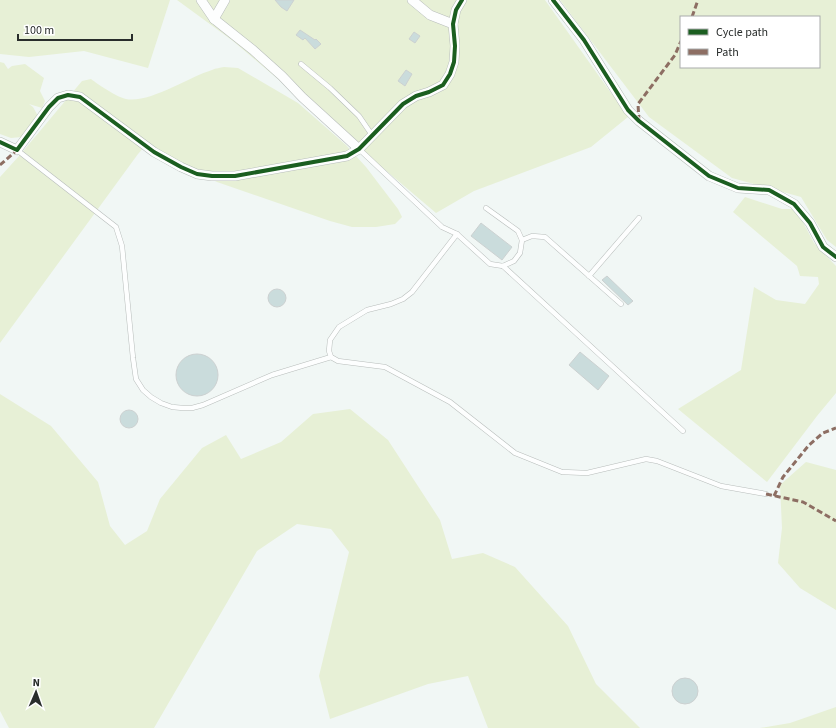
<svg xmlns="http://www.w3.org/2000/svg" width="836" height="728" font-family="'Source Sans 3',sans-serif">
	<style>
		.green { fill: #e7f0d6; fill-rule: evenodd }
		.building { fill: #cadcdc; stroke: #ccd1d1 }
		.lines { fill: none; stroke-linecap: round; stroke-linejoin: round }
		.service-casing { stroke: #b8bdbb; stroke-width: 5.5 }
		.minor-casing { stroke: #b8bdbb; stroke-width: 10 }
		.service { stroke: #fdfefe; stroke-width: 4.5 }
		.minor { stroke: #fdfefe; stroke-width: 9 }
		.quiet { stroke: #8d6e63; stroke-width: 3; stroke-dasharray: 6 3; stroke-linecap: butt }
		.cycleway-casing { stroke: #fff; stroke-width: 6 }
		.cycleway { stroke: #1b5e20; stroke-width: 4 }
	</style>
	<rect width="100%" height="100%" fill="#f1f7f5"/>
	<!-- green -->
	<g class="green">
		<path d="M 0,0 L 170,0 L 148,68 L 84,51 L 29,57 L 0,54 Z"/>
		<path d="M 177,0 L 545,0 L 628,117 L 591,147 L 474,191 L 436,213 L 233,41 Z"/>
		<path d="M 560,0 L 836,0 L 836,247 L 827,240 L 801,197 L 732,178 L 649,117 ZM 681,17 L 819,17 L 819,67 L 681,67 Z"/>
		<path d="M 0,62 L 4,63 L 8,69 L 12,66 L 25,64 L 44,78 L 40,91 L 45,101 L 42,108 L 29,104 L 33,107 L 38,116 L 22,137 L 11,138 L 0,134 Z"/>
		<path d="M 224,67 L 238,68 L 298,103 L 346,145 L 366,167 L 398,209 L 402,217 L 395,224 L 376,227 L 352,227 L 330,221 L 217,182 L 145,146 L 138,154 L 0,343 L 0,177 L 19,156 L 82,81 L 91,79 C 99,85 117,97 126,99 C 148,104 189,77 212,70 C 216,68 220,68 224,67 Z"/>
		<path d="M 745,197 L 782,209 L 796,209 L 814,243 L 836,266 L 836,393 L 817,416 L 767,482 L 678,409 L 741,370 L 754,287 L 776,300 L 805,304 L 819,284 L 818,277 L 800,276 L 797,266 L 733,212 Z"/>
		<path d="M 0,394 L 51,426 L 98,482 L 110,526 L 125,545 L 147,531 L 160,499 L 202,448 L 226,435 L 241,459 L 281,442 L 313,414 L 350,409 L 388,440 L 440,520 L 452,559 L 483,553 L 515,567 L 568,626 L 596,684 L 640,728 L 488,728 L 468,676 L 428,684 L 330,719 L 319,676 L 349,552 L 331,529 L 297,524 L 257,551 L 154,728 L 9,728 L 0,711 Z"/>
		<path d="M 806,462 L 836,470 L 836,610 L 800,588 L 778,563 L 782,528 L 780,485 Z"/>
		<path d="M 836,707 L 836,728 L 760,728 L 790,723 Z"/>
	</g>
	<!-- building -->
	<g class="building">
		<path d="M 275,0 L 294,0 L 287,11 L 281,7 Z"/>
		<path d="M 300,30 L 315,40 L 316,39 L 321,44 L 315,49 L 305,38 L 303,40 L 296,35 Z"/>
		<path d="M 414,32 L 420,36 L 415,43 L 409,39 Z"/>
		<path d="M 406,70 L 412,74 L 405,86 L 398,81 Z"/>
		<path d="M 481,223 L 512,247 L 502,260 L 471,236 Z"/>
		<path d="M 607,276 L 633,301 L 628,305 L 602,280 Z"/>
		<circle cx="277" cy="298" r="9"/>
		<path d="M 580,352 L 609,376 L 598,390 L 569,365 Z"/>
		<circle cx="197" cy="375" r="21"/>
		<circle cx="129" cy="419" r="9"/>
		<circle cx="685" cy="691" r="13"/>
	</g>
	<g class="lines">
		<!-- service casing -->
		<g class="service-casing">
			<g id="service">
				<path d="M 301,64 L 330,88 L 359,116 L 372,135"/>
				<path d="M 359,149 L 442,227 L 457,234 L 490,264 L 503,266 L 514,261 L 520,253 L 522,240 L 518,231 L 486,208"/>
				<path d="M 17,150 L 116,227 L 122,246 L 133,358 L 136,379 L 143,390 L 151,397 L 161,403 L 172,407 L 183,408 L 192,408 L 203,405 L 272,375 L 331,357"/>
				<path d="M 457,234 L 412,292 L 403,299 L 391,304 L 367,310 L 339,327 L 330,340 L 329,351 L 331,357 L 338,361 L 385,367 L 450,402 L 515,453 L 562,472 L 587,473 L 646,459 L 657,461 L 721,486 L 766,494"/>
				<path d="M 522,240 L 532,236 L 545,237 L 621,304"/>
				<path d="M 503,266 L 683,431"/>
				<path d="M 589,276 L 639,218"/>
			</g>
		</g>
		<!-- minor casing -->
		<g class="minor-casing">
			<g id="minor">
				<path d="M 201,0 L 214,19 L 253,50 L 282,76 L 302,97 L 359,149"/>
				<path d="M 412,0 L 430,15 L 453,24"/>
				<path d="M 553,0 L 584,40 L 628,110 L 639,121 L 709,176 L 738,188 L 769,190 L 794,204 L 810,223 L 823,247 L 836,257"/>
				<path d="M 214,19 L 225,0"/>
				<path d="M 0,142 L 17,150 L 49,107 L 58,98 L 68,95 L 80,97 L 154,152 L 181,167 L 197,174 L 212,176 L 235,176 L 347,156 L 359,149 L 403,104 L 416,96 L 429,92 L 443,85 L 450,74 L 454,62 L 455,46 L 453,24 L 456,10 L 462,0"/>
			</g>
		</g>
		<!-- service -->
		<use href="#service" class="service"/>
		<!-- minor -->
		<use href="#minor" class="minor"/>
		<!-- quiet -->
		<g class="quiet">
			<path d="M 692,17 L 698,0"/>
			<path d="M 639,121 L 638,104 L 675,55 L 681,41"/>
			<path d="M 0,165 L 17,150"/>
			<path d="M 766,494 L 803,502 L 836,521"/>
			<path d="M 774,496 L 783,477 L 809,445 L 823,433 L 836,428"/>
		</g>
		<!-- cycleway casing -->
		<g class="cycleway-casing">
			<g id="cycleway">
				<path d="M 553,0 L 584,40 L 628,110 L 639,121 L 709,176 L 738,188 L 769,190 L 794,204 L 810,223 L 823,247 L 836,257"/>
				<path d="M 0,142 L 17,150 L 49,107 L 58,98 L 68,95 L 80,97 L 154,152 L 181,167 L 197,174 L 212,176 L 235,176 L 347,156 L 359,149 L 403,104 L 416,96 L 429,92 L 443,85 L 450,74 L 454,62 L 455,46 L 453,24 L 456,10 L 462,0"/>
			</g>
		</g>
		<!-- cycleway -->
		<use href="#cycleway" class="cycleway"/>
	</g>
	<!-- legend -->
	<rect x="680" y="16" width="140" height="52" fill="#ffffff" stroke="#a9abab"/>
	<rect x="688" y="29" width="20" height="6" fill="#1b5e20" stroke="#a9abab"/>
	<text x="716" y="36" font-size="12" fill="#292d2c">Cycle path</text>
	<rect x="688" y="49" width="20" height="6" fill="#8d6e63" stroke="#a9abab"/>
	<text x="716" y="56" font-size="12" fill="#292d2c">Path</text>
	<!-- north arrow -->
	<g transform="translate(36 692) rotate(2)" stroke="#ffffff" stroke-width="3" paint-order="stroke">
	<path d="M0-3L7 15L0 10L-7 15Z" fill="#292d2c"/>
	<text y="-6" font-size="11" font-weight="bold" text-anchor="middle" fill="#292d2c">N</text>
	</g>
	<!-- scale -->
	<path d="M18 34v6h114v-6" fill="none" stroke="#292d2c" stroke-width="2"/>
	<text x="24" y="34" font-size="12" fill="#292d2c" stroke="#ffffff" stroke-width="3" paint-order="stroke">100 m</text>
</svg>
